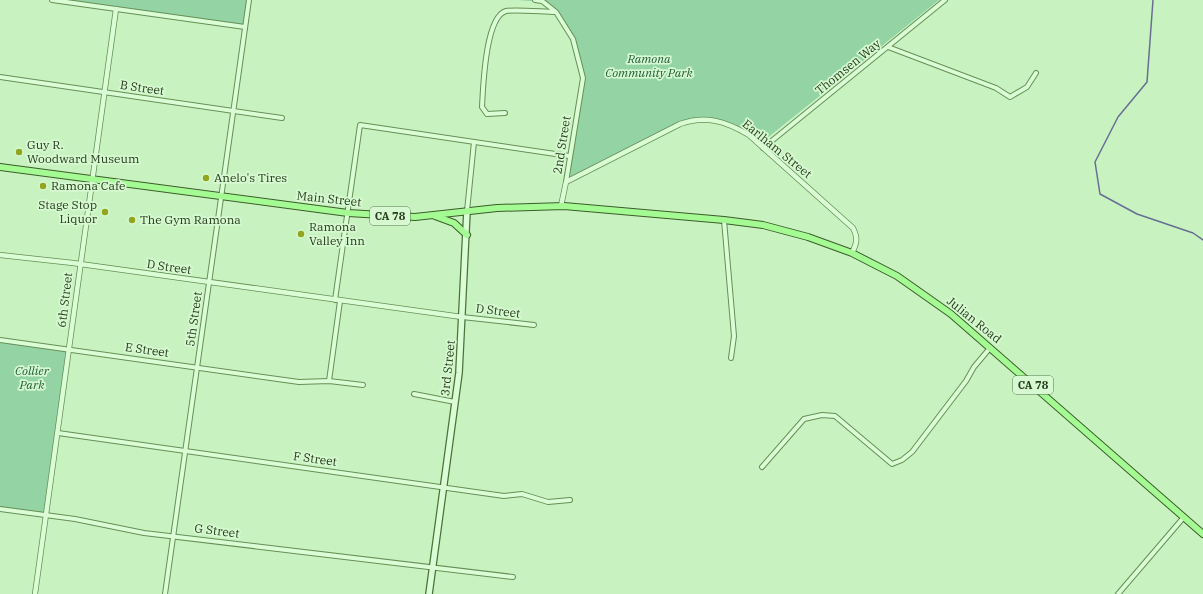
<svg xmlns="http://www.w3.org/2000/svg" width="1203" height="594" font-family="'IBM Plex Serif',serif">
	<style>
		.green { fill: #93d3a4 }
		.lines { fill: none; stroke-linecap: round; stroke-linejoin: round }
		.stream { stroke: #696d94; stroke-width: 1.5 }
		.minor-casing { stroke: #678f56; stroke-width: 6 }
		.tertiary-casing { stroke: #678f56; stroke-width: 6 }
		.secondary-casing { stroke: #4c7139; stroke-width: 8 }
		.primary-casing { stroke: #3d5c2a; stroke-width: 8 }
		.minor { stroke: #dbfdd5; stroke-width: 4 }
		.tertiary { stroke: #dbfdd5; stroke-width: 4.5 }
		.secondary { stroke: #dbfdd5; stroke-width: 5.5 }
		.primary { stroke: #a4fb94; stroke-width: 6 }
		.poi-dot { fill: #91a51e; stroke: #d6f9d1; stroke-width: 1.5 }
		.labels { text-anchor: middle; stroke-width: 3.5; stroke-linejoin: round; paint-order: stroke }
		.shield { fill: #d6f9d1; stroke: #5c7552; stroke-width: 1 }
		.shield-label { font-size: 11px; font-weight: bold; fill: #283d1c }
		.park-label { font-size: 12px; font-style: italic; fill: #205c38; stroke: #d6f9d1 }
		.street-label { font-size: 12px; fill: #283d1c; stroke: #d6f9d1 }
		.poi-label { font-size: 12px; fill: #283d1c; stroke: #d6f9d1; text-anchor: start }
	</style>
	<rect width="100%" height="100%" fill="#c8f3c0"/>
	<!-- green -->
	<g class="green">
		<path d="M 52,0 L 248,0 L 245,27 Z"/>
		<path d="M 518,0 L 939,0 L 766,139 L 756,142 L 748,136 L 713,120 L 680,124 L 565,185 L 582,86 L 575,45 L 554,10 L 541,2 Z"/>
		<path d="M 0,340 L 69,350 L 46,516 L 0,509 Z"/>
	</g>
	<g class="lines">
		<!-- stream -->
		<path class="stream" d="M 1153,0 L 1147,82 L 1118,117 L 1095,162 L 1100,194 L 1137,214 L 1193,233 L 1203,240"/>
		<!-- minor casing -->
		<g class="minor-casing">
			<g id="minor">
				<path d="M 52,0 L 245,27"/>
				<path d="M 535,0 L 542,1 L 556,12 L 573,39 L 583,78 L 566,182"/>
				<path d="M 888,47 L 996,88 L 1010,97 L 1027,87 L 1036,73"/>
				<path d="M 0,77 L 282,118"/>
				<path d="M 505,113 L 487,114 L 482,107 C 483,89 485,17 506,11 C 514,9 545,12 555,12"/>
				<path d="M 763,148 L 945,0"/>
				<path d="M 467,211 L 474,142"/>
				<path d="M 724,220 L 734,336 L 731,358"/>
				<path d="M 335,300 L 360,125 L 569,156"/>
				<path d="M 462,317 L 534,325"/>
				<path d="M 0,340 L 299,382 L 329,381 L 363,385"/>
				<path d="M 329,381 L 340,301"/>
				<path d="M 414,394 L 455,402"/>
				<path d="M 58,433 L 504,496 L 522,494 L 548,502 L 570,500"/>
				<path d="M 762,467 L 804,419 L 822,415 L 835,416 L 892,464 L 902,460 L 912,452 L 966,381 L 974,367 L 990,348"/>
				<path d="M 0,509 L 75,519 L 144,533 L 513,577"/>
				<path d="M 165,594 L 249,0"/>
				<path d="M 1118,594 L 1184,517"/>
			</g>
		</g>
		<!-- tertiary casing -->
		<g class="tertiary-casing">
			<g id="tertiary">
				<path d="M 561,206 L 566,182 L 680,124 C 706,115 725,121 749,135 L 853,228 C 858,238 857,243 852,253"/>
				<path d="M 0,255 L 73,263 L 462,317"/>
				<path d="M 35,594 L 116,9"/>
			</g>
		</g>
		<!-- secondary casing -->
		<g class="secondary-casing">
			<path id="secondary" d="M 429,594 L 459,373 L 467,211"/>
		</g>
		<!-- primary casing -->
		<g class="primary-casing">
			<g id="primary">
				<path d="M 0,167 L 348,213 L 415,217 L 497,208 L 564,206 L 724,220 L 763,225 L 808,237 L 852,253 L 897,276 L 951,314 L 1203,534"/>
				<path d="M 435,216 L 454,223 L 467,235"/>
			</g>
		</g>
		<!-- minor -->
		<use href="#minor" class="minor"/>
		<!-- tertiary -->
		<use href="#tertiary" class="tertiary"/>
		<!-- secondary -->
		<use href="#secondary" class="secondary"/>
		<!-- primary -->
		<use href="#primary" class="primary"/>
	</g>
	<!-- markers -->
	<g class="poi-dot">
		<circle cx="19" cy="152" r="4"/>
		<circle cx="206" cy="178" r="4"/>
		<circle cx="43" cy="186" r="4"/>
		<circle cx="105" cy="212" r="4"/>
		<circle cx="132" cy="220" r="4"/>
		<circle cx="301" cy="234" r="4"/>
	</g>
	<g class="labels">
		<!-- shield labels -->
		<g class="shield">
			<rect x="370" y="207" width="40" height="18" rx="3"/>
			<rect x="1013" y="376" width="40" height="18" rx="3"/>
		</g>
		<g class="shield-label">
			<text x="390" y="220">CA 78</text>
			<text x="1033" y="389">CA 78</text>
		</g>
		<!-- park labels -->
		<g class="park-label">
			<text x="649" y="63">Ramona<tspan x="649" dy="14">Community Park</tspan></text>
			<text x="32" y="375">Collier<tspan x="32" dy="14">Park</tspan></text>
		</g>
		<!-- street labels -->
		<g class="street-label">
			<text transform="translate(848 67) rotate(-39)" y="4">Thomsen Way</text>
			<text transform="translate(142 88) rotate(8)" y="4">B Street</text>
			<text transform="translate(562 145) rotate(-81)" y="4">2nd Street</text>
			<text transform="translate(777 149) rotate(39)" y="4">Earlham Street</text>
			<text transform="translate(329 199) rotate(6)" y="4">Main Street</text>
			<text transform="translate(169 267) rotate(8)" y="4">D Street</text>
			<text transform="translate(65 300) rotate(-83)" y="4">6th Street</text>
			<text transform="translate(498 311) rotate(7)" y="4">D Street</text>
			<text transform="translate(194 319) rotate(-82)" y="4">5th Street</text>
			<text transform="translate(974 320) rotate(39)" y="4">Julian Road</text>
			<text transform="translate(147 350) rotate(8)" y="4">E Street</text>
			<text transform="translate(448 368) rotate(-84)" y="4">3rd Street</text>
			<text transform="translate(315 459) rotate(8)" y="4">F Street</text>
			<text transform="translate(217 531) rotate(7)" y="4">G Street</text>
		</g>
		<!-- poi labels -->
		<g class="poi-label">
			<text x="27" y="149">Guy R.<tspan x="27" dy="14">Woodward Museum</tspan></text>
			<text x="214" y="182">Anelo's Tires</text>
			<text x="51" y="190">Ramona Cafe</text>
			<text x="97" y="209" text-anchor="end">Stage Stop<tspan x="97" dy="14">Liquor</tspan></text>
			<text x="140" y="224">The Gym Ramona</text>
			<text x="309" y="231">Ramona<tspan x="309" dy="14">Valley Inn</tspan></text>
		</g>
	</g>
</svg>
